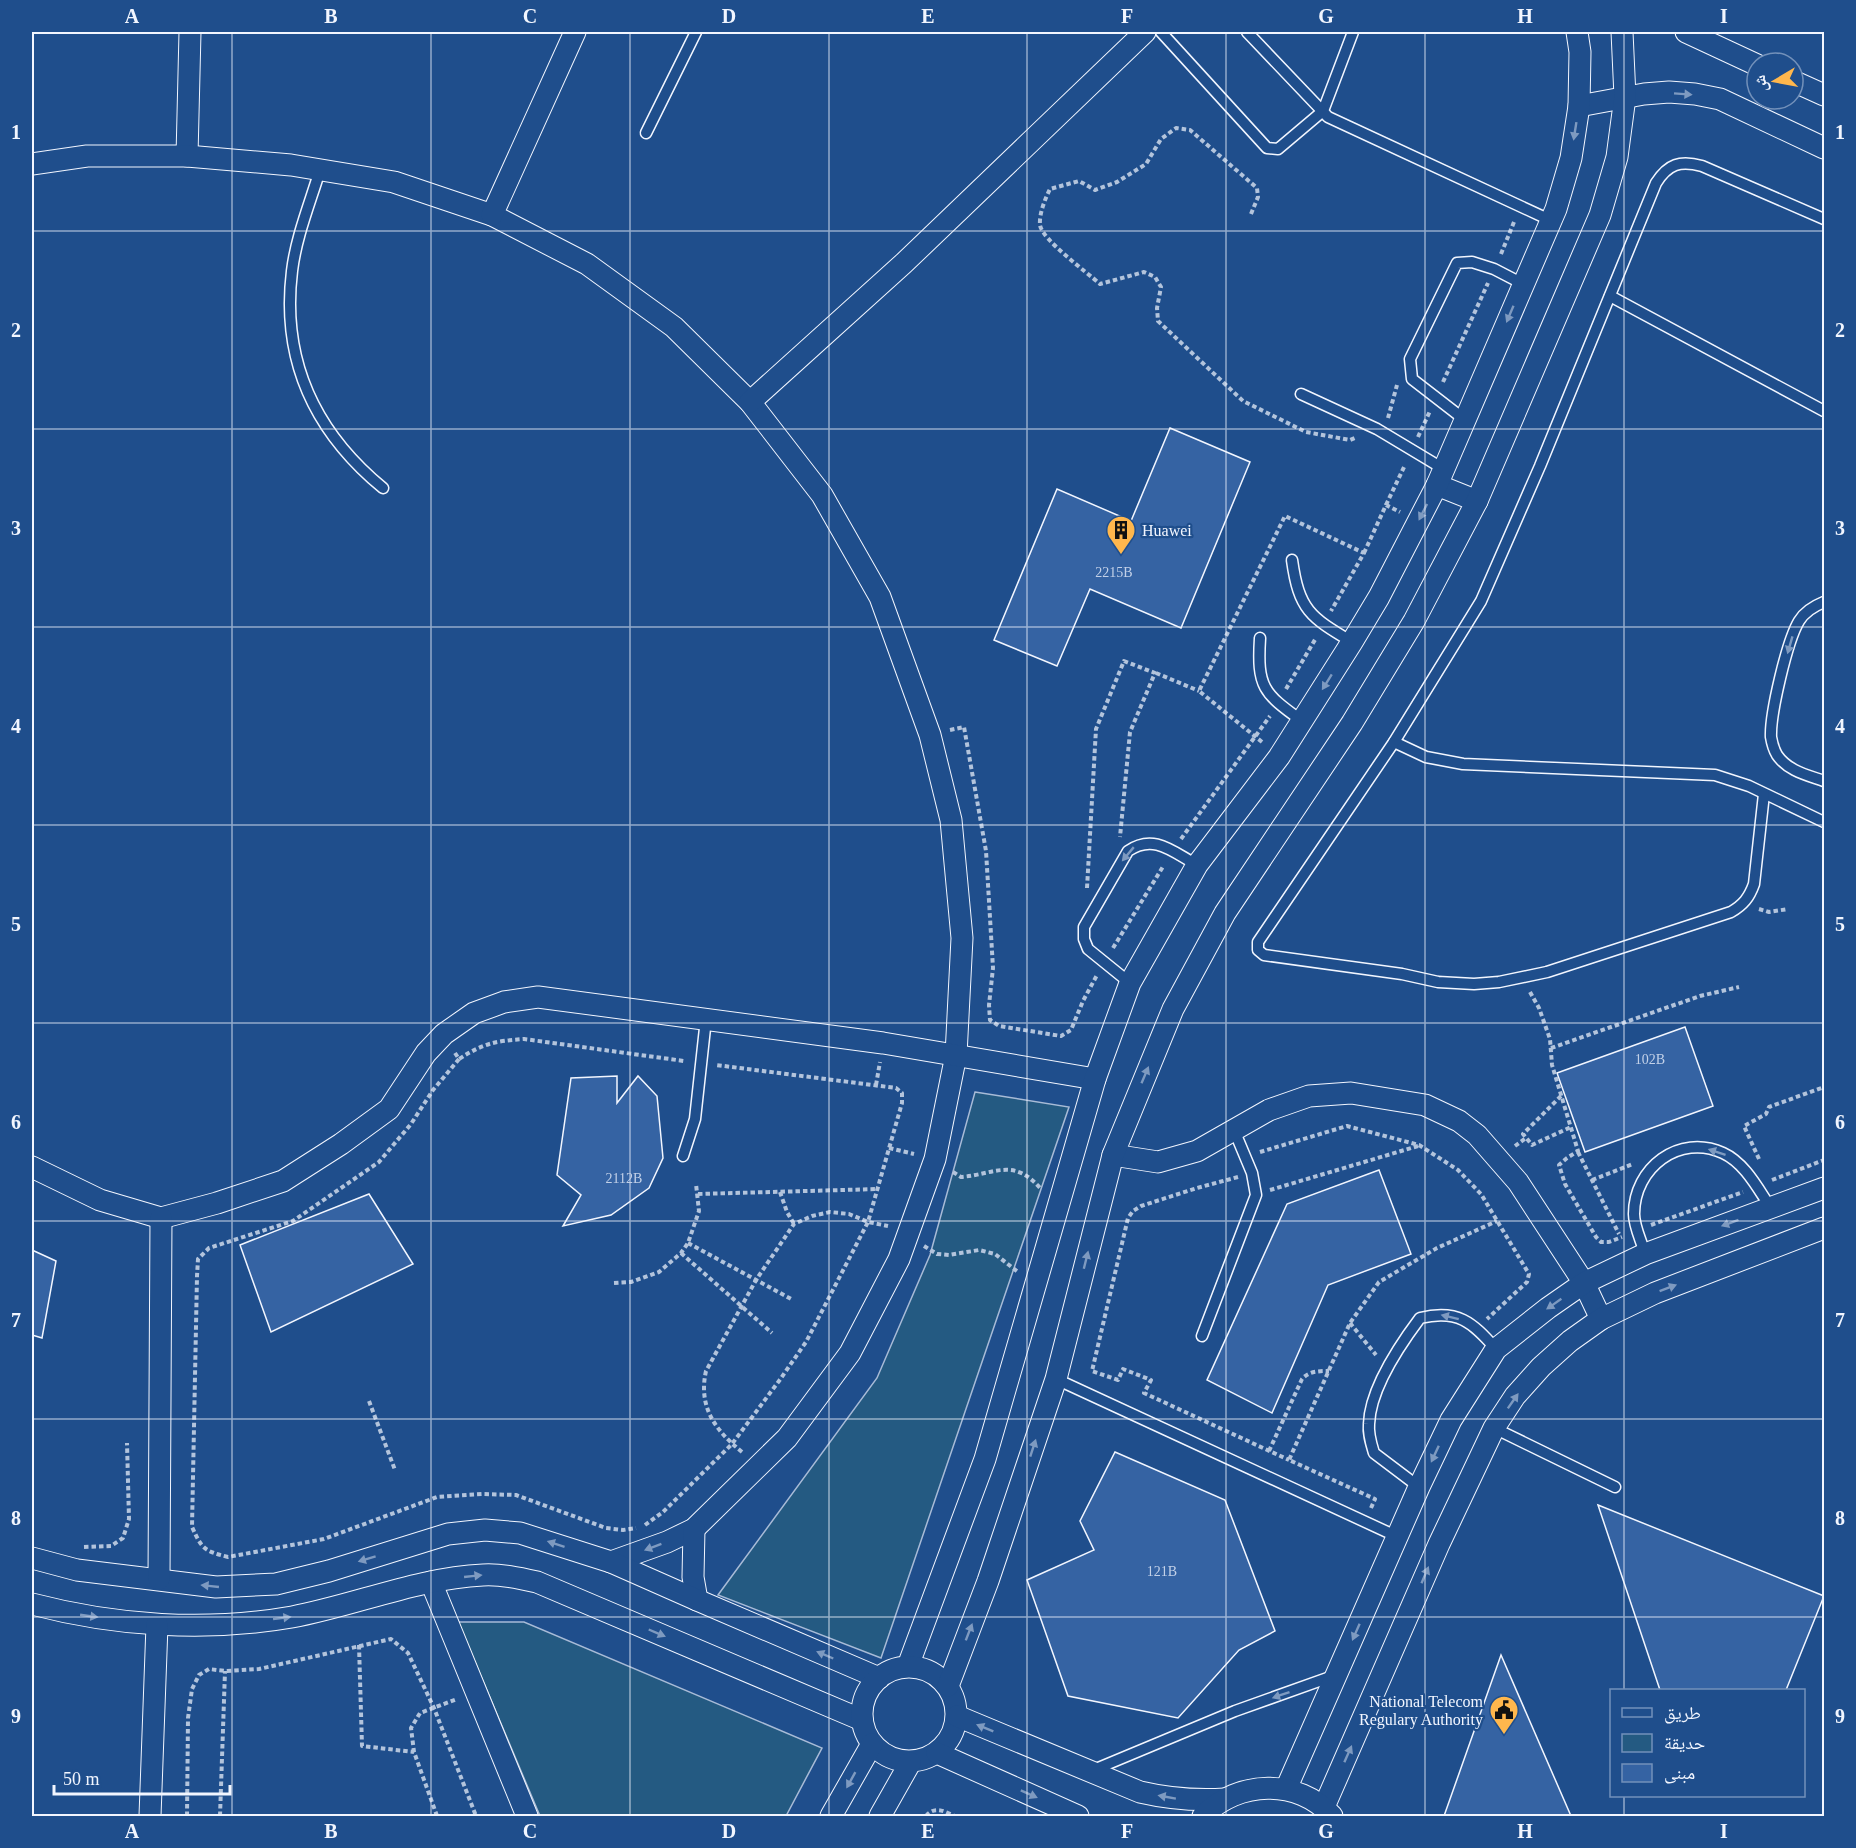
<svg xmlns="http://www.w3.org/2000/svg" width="1856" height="1848" font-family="'Times New Roman','Noto Naskh Arabic',serif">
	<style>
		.green { fill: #245a82; stroke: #a8bbd7; stroke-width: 1.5 }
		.building { fill: #3563a3; stroke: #f2f6ff; stroke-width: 1.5 }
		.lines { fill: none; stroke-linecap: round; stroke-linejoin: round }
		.service-casing { stroke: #f2f6ff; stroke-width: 13 }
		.minor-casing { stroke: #f2f6ff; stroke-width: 23 }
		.path { stroke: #b3c4dc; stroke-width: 4; stroke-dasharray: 4.5 3; stroke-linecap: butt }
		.service { stroke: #1f4e8c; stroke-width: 10 }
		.minor { stroke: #1f4e8c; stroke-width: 21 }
		.oneway { fill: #7e9ac0 }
		.grid { fill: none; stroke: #f2f6ff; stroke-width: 1.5; stroke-opacity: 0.55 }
		.labels { text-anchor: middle; stroke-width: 4.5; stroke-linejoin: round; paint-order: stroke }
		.number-label { font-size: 14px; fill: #c3d1e8 }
		.poi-label { font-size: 16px; fill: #f2f6ff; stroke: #1f4e8c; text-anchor: start }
		.neatline { fill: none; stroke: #f2f6ff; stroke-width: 2 }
		.grid-label { font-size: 20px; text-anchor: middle; font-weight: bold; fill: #f2f6ff }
	</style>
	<rect width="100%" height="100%" fill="#1f4e8c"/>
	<!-- green -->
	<g class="green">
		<path d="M 975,1092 L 1069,1107 L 881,1658 L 718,1595 L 877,1378 L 930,1255 Z"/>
		<path d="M 458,1622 L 524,1622 L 822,1748 L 786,1816 L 540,1816 Z"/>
	</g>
	<!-- building -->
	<g class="building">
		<path d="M 1170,428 L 1250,462 L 1181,628 L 1090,589 L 1057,666 L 994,640 L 1057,489 L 1131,521 Z"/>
		<path d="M 1685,1027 L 1713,1106 L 1585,1152 L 1557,1073 Z"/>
		<path d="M 617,1076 L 617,1103 L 638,1076 L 657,1096 L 663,1158 L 649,1188 L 611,1215 L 563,1226 L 581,1195 L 557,1175 L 571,1078 Z"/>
		<path d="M 1379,1170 L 1411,1254 L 1328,1285 L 1272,1413 L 1207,1380 L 1287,1204 Z"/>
		<path d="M 369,1194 L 413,1264 L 271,1332 L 240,1245 Z"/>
		<path d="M 32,1250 L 56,1261 L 42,1338 L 32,1335 Z"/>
		<path d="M 1115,1452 L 1225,1500 L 1275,1631 L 1239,1650 L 1178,1718 L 1068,1696 L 1027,1580 L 1094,1550 L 1080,1521 Z"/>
		<path d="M 1598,1505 L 1824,1596 L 1786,1690 L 1660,1690 Z"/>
		<path d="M 1501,1655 L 1571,1816 L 1444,1816 Z"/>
	</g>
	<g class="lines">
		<!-- service casing -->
		<g class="service-casing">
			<g id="service">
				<path d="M 1161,32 L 1267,148 L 1278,149 L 1323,111 L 1353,32"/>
				<path d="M 1247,32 L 1328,117 L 1550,220"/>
				<path d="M 646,133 L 696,32"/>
				<path d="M 320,170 C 310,203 296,237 292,271 C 281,361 315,432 383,488"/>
				<path d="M 1610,296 L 1824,411"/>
				<path d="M 1301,394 L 1377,429 L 1442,468"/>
				<path d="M 1465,420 L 1412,379 L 1410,359 L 1457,263 L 1472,262 L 1494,269 L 1523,284"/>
				<path d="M 1292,560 C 1299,610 1310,617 1352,642"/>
				<path d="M 1824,602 C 1814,606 1805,611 1799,621 C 1787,641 1770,714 1771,737 C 1772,743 1774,750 1777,755 C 1788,771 1807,775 1824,781"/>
				<path d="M 1260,638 C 1257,687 1263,693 1302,721"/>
				<path d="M 1394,742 L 1426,757 L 1463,764 L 1715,775 L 1749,786 L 1824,822"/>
				<path d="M 1764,794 L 1754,884 C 1749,898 1743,905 1731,912 L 1547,972 L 1499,982 L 1474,984 L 1438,982 L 1402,974 L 1264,955 L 1258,950 L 1258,942 L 1394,742 L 1481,601 L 1540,466 L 1656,183 C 1668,164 1680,160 1702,166 L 1824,219"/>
				<path d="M 1130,983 L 1088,949 L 1084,939 L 1084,927 L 1128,851 C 1154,833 1173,852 1197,865"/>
				<path d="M 683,1156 L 695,1119 L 706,1019"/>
				<path d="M 1645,1254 C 1642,1242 1634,1227 1634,1214 C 1634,1168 1679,1133 1723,1153 C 1745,1163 1758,1189 1771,1208"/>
				<path d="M 1202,1336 L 1256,1195 L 1252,1173 L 1234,1130"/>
				<path d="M 1056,1379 L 1398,1537"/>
				<path d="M 1494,1428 L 1615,1487"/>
				<path d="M 1419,1487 L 1374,1453 C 1371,1443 1368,1434 1369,1424 C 1370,1389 1399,1346 1420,1318 C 1458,1309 1472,1322 1496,1349"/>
				<path d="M 1091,1771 L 1235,1711 L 1333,1676"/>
			</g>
		</g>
		<!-- minor casing -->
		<g class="minor-casing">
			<g id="minor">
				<path d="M 1686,32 L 1757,65"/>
				<path d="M 1793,81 L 1824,95"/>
				<path d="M 1579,106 L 1644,94 L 1669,92 L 1695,94 L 1720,99 L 1824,148"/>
				<path d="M 187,156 L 190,32"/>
				<path d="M 32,164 L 87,156 L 187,156 L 291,165 L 394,182 L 492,215 L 587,264 L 674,327 L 750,402 L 822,495 L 880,597 L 930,735 L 951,820 L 962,938 L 956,1055 L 935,1159 L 899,1259 L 850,1353 L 787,1438 L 694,1529 L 667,1542 L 611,1562"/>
				<path d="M 492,215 L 575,32"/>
				<path d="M 750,402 L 904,263 L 1145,32"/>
				<path d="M 1437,485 L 1477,501"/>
				<path d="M 1113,1155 L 1158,1162 L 1197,1151 L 1269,1110 L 1309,1096 L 1351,1093 L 1425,1105 L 1459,1121 L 1477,1135 L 1518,1182 L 1584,1283 L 1601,1319"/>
				<path d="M 32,1167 L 100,1200 L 161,1218 L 217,1203 L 283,1181 L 341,1144 L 389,1109 L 426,1053 L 444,1034 L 474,1013 L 504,1002 L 538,997 L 883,1043 L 1095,1079"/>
				<path d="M 694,1529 L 693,1577 L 697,1600"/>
				<path d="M 32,1558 L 77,1570 L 216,1587 L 276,1584 L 329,1571 L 448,1534 L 485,1530 L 520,1533 L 611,1562 L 697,1600 L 879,1678"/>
				<path d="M 159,1579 L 161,1218"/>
				<path d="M 431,1582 L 527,1816"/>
				<path d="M 32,1604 C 116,1626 206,1632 292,1617 C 356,1605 418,1578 483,1575 C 501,1574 519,1578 537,1582 L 862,1720"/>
				<path d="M 908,1666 L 985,1459 L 1095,1079 L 1130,983 L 1197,865 L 1279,757 L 1352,642 L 1379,597 L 1437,485 L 1556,209 L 1571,158 L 1579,106 L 1580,52 L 1577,32"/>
				<circle cx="909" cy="1714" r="47"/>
				<path d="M 948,1686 L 988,1581 L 1056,1379 L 1113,1155 L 1173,1009 L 1225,913 L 1352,723 L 1414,621 L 1477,501 L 1600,215 L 1617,157 L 1625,97 L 1622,32"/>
				<path d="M 957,1716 L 1140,1792 C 1170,1799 1194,1801 1225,1799"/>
				<path d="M 937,1753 L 1078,1816"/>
				<path d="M 1286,1789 L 1419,1487 L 1451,1420 L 1496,1349 L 1548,1308 L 1584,1283 L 1645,1254 L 1824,1188"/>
				<path d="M 1324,1807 L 1439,1544 L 1494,1428 L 1515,1396 L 1541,1367 L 1570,1341 L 1601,1319 L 1655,1293 L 1824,1228"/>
				<path d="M 150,1816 L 157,1625"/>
				<path d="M 831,1816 L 872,1744"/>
				<path d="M 880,1816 L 910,1763"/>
				<path d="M 1203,1816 C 1238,1780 1298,1778 1332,1816"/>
			</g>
		</g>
		<!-- path -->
		<g class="path">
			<path d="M 1251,214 L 1258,197 L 1257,188 L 1190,130 L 1176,128 L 1161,139 L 1146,164 L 1117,182 L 1095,190 L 1079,181 L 1050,189 C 1045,199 1039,214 1040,225 C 1042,240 1088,273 1100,284 L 1144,272 L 1155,277 L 1161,287 L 1157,308 L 1158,321 L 1243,401 L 1306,432 L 1350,440 L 1357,437"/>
			<path d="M 1501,254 L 1514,222"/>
			<path d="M 1443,382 L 1488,283"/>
			<path d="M 1388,418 L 1397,385"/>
			<path d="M 1418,437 L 1430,411"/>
			<path d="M 1386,505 L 1405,465"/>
			<path d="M 1364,553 L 1386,505 L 1400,512"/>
			<path d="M 1156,673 L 1199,691"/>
			<path d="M 1286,689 L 1316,638"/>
			<path d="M 950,730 L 964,727 L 986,851 L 993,968 L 989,1005 L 990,1020 L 999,1026 L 1061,1036 L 1071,1030 L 1083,1001 L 1097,975"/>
			<path d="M 1262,742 L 1199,691 L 1285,516 L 1364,553 L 1331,611"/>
			<path d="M 1181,839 L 1270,716"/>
			<path d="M 1087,888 L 1096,729 L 1124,661 L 1155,673 L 1130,732 L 1120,837"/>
			<path d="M 1759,909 L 1769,912 L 1788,909"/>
			<path d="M 1113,948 L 1164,865"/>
			<path d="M 1530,992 L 1539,1008 L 1550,1039 L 1552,1065 L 1578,1151 L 1567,1158 L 1559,1165 L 1565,1184 L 1596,1237 L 1601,1242 L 1609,1242 L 1622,1237"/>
			<path d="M 1551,1048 L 1700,996 L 1739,987"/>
			<path d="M 455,1053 L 459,1059 C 484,1043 495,1041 524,1039 L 684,1061"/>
			<path d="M 459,1059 L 433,1090 L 411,1124 L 379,1162 L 293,1221 L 209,1248 L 198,1259 L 197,1276 L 192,1527 C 202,1549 204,1551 228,1557 L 324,1539 L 437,1497 L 482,1494 L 516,1495 L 606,1528 L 623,1530 L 636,1528"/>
			<path d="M 876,1085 L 880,1062"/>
			<path d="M 1561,1096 L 1523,1134 L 1532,1145 L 1571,1127"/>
			<path d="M 1515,1146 L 1526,1138"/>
			<path d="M 889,1148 L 914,1154"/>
			<path d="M 1260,1152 L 1347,1126 L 1419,1145 L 1458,1170 L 1481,1194 L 1529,1274 L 1527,1282 L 1487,1319"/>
			<path d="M 1578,1152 L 1619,1234"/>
			<path d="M 1759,1159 L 1744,1126 L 1766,1114 L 1769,1107 L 1824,1087"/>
			<path d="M 953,1172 L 961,1177 C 996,1174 1013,1157 1041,1189"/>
			<path d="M 1238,1177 L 1197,1188 L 1141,1206 L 1133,1211 L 1128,1218 L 1092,1371 L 1118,1380 L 1123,1369 L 1151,1380 L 1144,1393 L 1289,1460"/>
			<path d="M 1592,1180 L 1633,1164"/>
			<path d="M 1772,1180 L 1824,1160"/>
			<path d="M 1270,1190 L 1418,1146"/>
			<path d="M 780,1192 L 787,1212 L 794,1224"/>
			<path d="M 698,1194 L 878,1189"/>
			<path d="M 1651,1225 L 1743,1192"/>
			<path d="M 688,1243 L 793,1300"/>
			<path d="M 924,1246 L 937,1254 L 949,1255 L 979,1250 L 995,1254 L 1018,1272"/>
			<path d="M 681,1253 L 772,1333"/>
			<path d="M 614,1283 L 631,1282 L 659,1272 L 681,1253 L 688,1243 L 699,1211 L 696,1184"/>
			<path d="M 1350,1323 L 1376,1355"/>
			<path d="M 369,1401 L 395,1470"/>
			<path d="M 1269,1451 L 1302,1379 C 1309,1371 1319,1371 1329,1371"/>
			<path d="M 742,1452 C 715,1430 698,1407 706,1371 L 756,1280 L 794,1224 L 812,1216 L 830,1212 L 849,1214 L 868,1222 L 888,1226"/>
			<path d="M 1371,1508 L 1375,1499 L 1289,1460 L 1350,1323 L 1379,1282 L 1437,1248 L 1497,1221"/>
			<path d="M 645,1525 L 663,1512 L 732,1444 L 779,1381 L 806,1342 L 868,1222 L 902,1103 L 902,1093 L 896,1088 L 716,1065"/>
			<path d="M 84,1547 L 111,1546 L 123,1538 L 129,1519 L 127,1443"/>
			<path d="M 359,1645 L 362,1746 L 414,1752"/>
			<path d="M 187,1816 L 188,1718 L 192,1689 L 199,1675 L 209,1669 L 225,1671 L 259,1669 L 391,1639 L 408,1653 L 434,1708 L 476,1816"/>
			<path d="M 220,1816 L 225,1671"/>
			<path d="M 437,1816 L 414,1752 L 411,1728 L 420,1713 L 457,1699"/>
			<path d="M 926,1816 C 935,1805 945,1812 955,1816"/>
		</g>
		<!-- service -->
		<use href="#service" class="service"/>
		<!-- minor -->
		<use href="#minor" class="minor"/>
	</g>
	<!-- one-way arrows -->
	<defs><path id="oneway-solid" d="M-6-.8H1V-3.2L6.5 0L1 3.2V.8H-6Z" transform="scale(1.5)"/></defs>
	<g class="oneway">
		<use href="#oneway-solid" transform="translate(1683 94) rotate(4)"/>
		<use href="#oneway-solid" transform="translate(1575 131) rotate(99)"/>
		<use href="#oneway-solid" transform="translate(1510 314) rotate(113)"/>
		<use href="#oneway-solid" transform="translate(1423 512) rotate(117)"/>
		<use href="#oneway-solid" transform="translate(1790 645) rotate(106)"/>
		<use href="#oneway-solid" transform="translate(1327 682) rotate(122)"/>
		<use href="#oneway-solid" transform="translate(1128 854) rotate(130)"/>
		<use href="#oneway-solid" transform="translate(1145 1075) rotate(-67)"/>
		<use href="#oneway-solid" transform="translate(1717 1152) rotate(-162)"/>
		<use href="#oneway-solid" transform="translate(1730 1223) rotate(160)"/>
		<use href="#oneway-solid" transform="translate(1086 1260) rotate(-76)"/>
		<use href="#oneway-solid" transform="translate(1668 1288) rotate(-21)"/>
		<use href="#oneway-solid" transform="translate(1554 1304) rotate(145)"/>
		<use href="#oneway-solid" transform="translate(1450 1317) rotate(-166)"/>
		<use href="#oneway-solid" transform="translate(1513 1401) rotate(-55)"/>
		<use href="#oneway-solid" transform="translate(1033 1448) rotate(-72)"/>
		<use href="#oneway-solid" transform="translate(1435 1454) rotate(115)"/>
		<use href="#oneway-solid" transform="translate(556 1544) rotate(-162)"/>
		<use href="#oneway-solid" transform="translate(653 1547) rotate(159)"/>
		<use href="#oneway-solid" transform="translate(367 1559) rotate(163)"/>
		<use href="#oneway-solid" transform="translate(1425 1575) rotate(-67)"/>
		<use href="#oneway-solid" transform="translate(473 1576) rotate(-6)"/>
		<use href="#oneway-solid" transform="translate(210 1586) rotate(-174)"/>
		<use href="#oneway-solid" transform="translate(89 1616) rotate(8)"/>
		<use href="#oneway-solid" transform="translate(282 1618) rotate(-7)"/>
		<use href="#oneway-solid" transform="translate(969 1632) rotate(-69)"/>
		<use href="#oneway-solid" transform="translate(1356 1632) rotate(114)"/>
		<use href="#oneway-solid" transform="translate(657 1633) rotate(23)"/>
		<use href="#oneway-solid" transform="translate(825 1655) rotate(-157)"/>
		<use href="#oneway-solid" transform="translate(1281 1695) rotate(161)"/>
		<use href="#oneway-solid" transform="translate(985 1728) rotate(-158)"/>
		<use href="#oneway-solid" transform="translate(1348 1754) rotate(-66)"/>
		<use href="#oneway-solid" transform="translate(851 1780) rotate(119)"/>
		<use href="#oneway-solid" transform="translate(1029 1794) rotate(24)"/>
		<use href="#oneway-solid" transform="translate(1167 1797) rotate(-170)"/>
	</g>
	<!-- grid -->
	<path class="grid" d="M 232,32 L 232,1816M 431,32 L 431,1816M 630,32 L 630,1816M 829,32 L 829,1816M 1027,32 L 1027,1816M 1226,32 L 1226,1816M 1425,32 L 1425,1816M 1624,32 L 1624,1690M 32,231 L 1824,231M 32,429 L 1824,429M 32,627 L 1824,627M 32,825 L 1824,825M 32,1023 L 1824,1023M 32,1221 L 1824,1221M 32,1419 L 1824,1419M 32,1617 L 1824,1617M 1624,1796 L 1624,1816"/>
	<!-- icons -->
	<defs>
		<g id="building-pin" transform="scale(1.5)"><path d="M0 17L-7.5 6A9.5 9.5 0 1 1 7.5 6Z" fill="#ffb74d" stroke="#1f4e8c"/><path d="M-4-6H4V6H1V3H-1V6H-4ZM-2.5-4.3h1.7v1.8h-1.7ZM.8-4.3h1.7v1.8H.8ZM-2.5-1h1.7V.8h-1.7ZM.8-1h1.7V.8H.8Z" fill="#111"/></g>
		<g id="civic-pin" transform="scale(1.5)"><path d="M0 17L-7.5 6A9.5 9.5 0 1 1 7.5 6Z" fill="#ffb74d" stroke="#1f4e8c"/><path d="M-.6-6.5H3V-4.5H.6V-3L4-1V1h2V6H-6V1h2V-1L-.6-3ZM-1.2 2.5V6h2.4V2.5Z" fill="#111"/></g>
	</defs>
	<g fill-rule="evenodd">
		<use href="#building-pin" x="1121" y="530"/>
		<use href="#civic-pin" x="1504" y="1710"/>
	</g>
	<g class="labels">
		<!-- number labels -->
		<g class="number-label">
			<text x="1114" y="577">2215B</text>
			<text x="1650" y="1064">102B</text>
			<text x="624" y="1183">2112B</text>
			<text x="1162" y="1576">121B</text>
		</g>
		<!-- poi labels -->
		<g class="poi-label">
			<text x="1142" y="536">Huawei</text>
			<text x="1483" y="1707" text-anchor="end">National Telecom<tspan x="1483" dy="18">Regulary Authority</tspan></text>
		</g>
	</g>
	<!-- border -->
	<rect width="1856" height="1848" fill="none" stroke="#1f4e8c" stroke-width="66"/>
	<!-- legend -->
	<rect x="1610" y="1689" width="195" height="108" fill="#1f4e8c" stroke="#7391ba" stroke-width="1.5"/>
	<rect x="1622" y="1708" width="30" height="9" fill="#1f4e8c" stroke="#7391ba" stroke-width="1.5"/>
	<text x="1664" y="1719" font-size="18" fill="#f2f6ff">طريق</text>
	<rect x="1622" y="1734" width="30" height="18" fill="#245a82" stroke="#7391ba" stroke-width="1.5"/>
	<text x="1664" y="1749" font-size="18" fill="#f2f6ff">حديقة</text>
	<rect x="1622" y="1764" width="30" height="18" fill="#3563a3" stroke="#7391ba" stroke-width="1.5"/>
	<text x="1664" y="1779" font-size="18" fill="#f2f6ff">مبنى</text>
	<!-- north arrow -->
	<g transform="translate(1775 81) rotate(260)"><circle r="28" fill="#1f4e8c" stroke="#7391ba" stroke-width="1.5"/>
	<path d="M0-4.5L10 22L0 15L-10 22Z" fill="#ffb74d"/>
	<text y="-9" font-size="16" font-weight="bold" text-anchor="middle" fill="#f2f6ff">ش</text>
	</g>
	<!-- scale -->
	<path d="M54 1785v9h176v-9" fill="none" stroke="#f2f6ff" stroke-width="3"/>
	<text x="63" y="1785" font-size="18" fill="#f2f6ff" stroke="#1f4e8c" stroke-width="4.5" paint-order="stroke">50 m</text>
	<rect x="33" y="33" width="1790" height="1782" class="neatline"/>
	<g class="grid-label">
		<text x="132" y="23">A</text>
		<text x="331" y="23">B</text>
		<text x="530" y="23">C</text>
		<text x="729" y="23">D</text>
		<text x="928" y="23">E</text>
		<text x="1127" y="23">F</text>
		<text x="1326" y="23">G</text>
		<text x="1525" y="23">H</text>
		<text x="1724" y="23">I</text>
		<text x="16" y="139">1</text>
		<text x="1840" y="139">1</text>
		<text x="16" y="337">2</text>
		<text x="1840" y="337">2</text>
		<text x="16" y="535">3</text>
		<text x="1840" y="535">3</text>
		<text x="16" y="733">4</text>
		<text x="1840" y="733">4</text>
		<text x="16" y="931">5</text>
		<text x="1840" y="931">5</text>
		<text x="16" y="1129">6</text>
		<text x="1840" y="1129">6</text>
		<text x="16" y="1327">7</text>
		<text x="1840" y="1327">7</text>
		<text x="16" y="1525">8</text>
		<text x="1840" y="1525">8</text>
		<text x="16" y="1723">9</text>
		<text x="1840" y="1723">9</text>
		<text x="132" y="1838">A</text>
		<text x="331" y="1838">B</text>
		<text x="530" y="1838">C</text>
		<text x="729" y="1838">D</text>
		<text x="928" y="1838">E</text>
		<text x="1127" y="1838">F</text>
		<text x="1326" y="1838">G</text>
		<text x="1525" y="1838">H</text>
		<text x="1724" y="1838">I</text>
	</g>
</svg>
